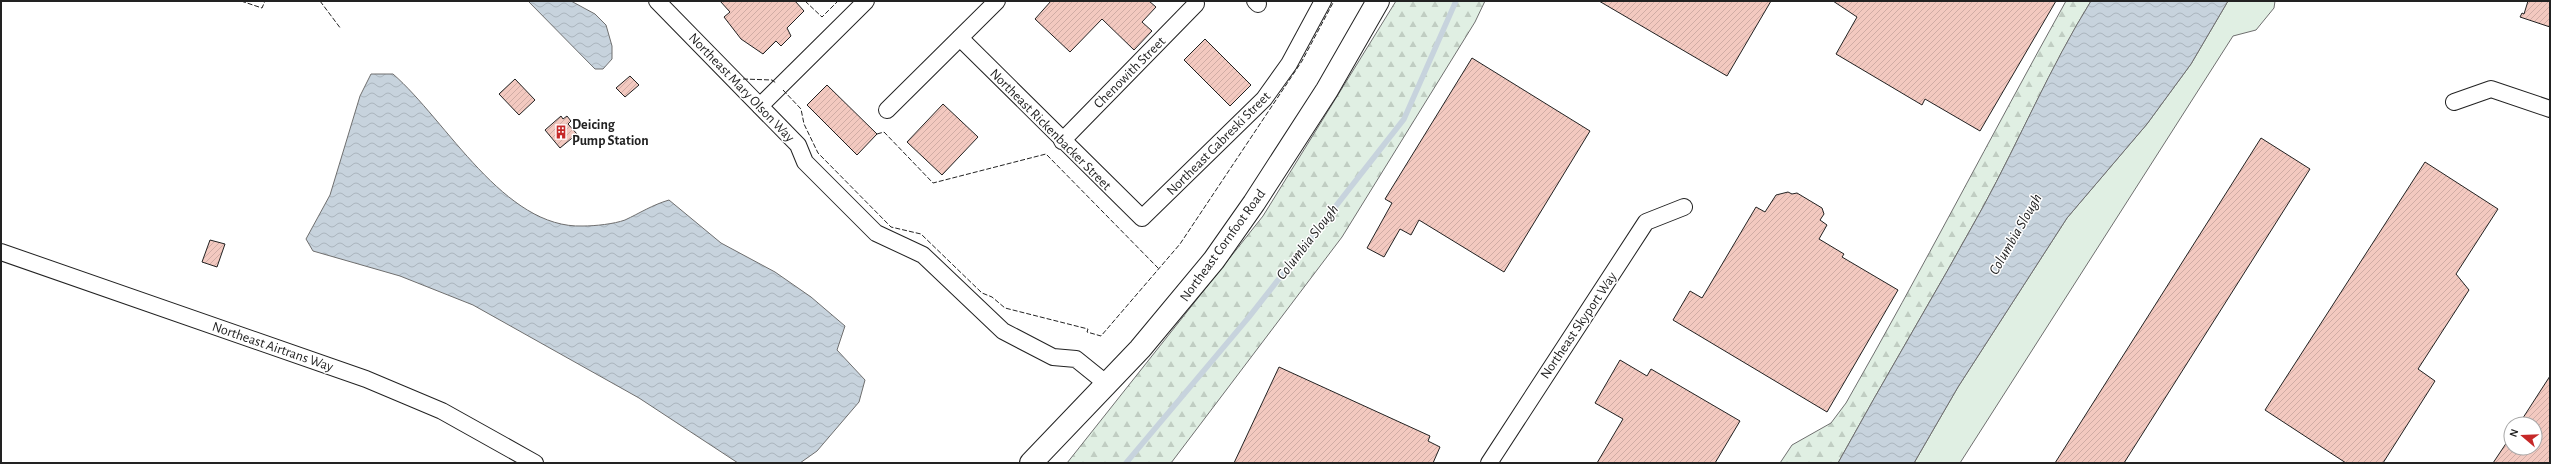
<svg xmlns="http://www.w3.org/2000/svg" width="2551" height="464" font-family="'Alegreya Sans',sans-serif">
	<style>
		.grass { fill: #e0efe3; stroke: #6f6f6f }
		.forest { fill: url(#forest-firs); stroke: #6f6f6f }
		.water { fill: url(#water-waves); stroke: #6f6f6f }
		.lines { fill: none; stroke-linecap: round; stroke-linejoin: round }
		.stream { stroke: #c7d3dd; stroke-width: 5.5 }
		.building { fill: url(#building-hatch); stroke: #222 }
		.street-casing { stroke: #222; stroke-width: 18 }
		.secondary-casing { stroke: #222; stroke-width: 24 }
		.street { stroke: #fff; stroke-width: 16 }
		.secondary { stroke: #fff; stroke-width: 22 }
		.fence { stroke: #222; stroke-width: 1; stroke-dasharray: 5 2; stroke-linecap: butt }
		.labels { text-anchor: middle; stroke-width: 3; stroke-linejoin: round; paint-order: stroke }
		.street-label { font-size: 14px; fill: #222; stroke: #fff }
		.poi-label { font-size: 14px; font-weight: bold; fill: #222; stroke: #fff; text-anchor: start }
		.water-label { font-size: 15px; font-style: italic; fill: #222; stroke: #fff }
	</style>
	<defs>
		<pattern id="forest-firs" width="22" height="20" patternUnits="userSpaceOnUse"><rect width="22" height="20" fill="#e0efe3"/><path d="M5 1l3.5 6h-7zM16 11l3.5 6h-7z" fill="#c0cdc2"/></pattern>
		<pattern id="water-waves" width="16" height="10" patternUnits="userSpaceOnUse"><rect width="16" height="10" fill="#c7d3dd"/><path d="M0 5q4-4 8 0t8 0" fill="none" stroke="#abb5bd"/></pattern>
		<pattern id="building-hatch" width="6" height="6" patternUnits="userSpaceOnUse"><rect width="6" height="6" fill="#f3c9c0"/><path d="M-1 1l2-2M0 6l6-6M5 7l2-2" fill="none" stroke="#d0aca5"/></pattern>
	</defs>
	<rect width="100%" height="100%" fill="#fff"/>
	<!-- grass -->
	<path class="grass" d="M 2228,1 L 2275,1 L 2274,8 L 2256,30 L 2233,36 L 1960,463 L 1914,463 L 1958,387 L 2067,218 L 2147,124 L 2191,64 Z"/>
	<!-- forest -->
	<g class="forest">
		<path d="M 1396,1 L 1485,1 L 1475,22 L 1342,237 L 1171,463 L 1067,463 L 1263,216 Z"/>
		<path d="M 2066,1 L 2091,1 C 2050,68 2020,139 1983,207 C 1936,293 1885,377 1838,463 L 1780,463 L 1792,445 L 1831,423 L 1846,403 C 1922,270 1992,134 2066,1 Z"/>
	</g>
	<!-- water -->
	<g class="water">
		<path d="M 528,1 L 571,1 L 595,14 L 606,25 L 612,46 L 612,59 L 603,69 L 595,69 Z"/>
		<path d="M 2091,1 L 2228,1 L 2191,64 L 2147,124 L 2067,218 L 1958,387 L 1914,463 L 1838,463 C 1885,377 1936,293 1983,207 C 2020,139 2050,67 2091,1 Z"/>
		<path d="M 371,74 L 393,74 C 447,121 504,229 583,226 C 595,226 614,224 625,220 C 640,213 652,205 669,200 L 721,243 L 775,272 L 811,297 L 845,326 L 837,350 L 865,380 L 859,402 L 817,451 L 800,463 L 738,463 L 639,398 L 473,305 L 400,276 L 313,251 L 306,239 L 330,195 L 360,96 Z"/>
	</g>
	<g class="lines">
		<!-- stream -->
		<path class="stream" d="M 1126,463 L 1249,317 L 1404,119 L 1456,1"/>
	</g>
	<!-- building -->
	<g class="building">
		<path d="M 720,1 L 795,1 L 804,11 L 787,28 L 791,36 L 781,46 L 776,41 L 763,54 L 741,39 L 724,17 L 730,12 Z"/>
		<path d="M 1051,1 L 1149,1 L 1156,7 L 1142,22 L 1152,31 L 1134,50 L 1102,19 L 1070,52 L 1035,19 Z"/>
		<path d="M 1599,1 L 1771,1 L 1727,76 Z"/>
		<path d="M 1833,1 L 2056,1 L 1980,131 L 1925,99 L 1922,105 L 1836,54 L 1857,17 Z"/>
		<path d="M 2528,1 L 2550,1 L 2550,27 L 2520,17 L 2522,13 L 2524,14 Z"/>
		<path d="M 1205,39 L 1251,85 L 1230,106 L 1184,60 Z"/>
		<path d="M 1472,58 L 1590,131 L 1504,272 L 1419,220 L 1411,235 L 1400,229 L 1384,257 L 1367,248 L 1392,203 L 1385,199 Z"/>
		<path d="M 630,76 L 639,85 L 625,97 L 616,88 Z"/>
		<path d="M 515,79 L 535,100 L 519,115 L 499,94 Z"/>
		<path d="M 827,85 L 877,134 L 857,155 L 807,105 Z"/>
		<path d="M 943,104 L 978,137 L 942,175 L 907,142 Z"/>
		<path d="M 561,116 L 563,119 L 567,116 L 571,121 L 568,124 L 577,134 L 560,148 L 545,130 Z"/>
		<path d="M 2261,138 L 2310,169 L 2124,463 L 2055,463 Z"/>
		<path d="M 2425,162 L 2498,209 L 2456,274 L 2469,290 L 2418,369 L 2435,381 L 2383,463 L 2346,463 L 2265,410 Z"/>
		<path d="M 1788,192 L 1792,194 L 1797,193 L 1822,208 L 1824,214 L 1820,220 L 1827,225 L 1819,239 L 1844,254 L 1842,257 L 1898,290 L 1827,412 L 1673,320 L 1690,291 L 1702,298 L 1756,207 L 1765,212 L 1776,195 Z"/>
		<path d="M 210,240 L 225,244 L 217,267 L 202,262 Z"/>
		<path d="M 1620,360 L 1647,376 L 1651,369 L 1740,421 L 1715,463 L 1597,463 L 1623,419 L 1595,403 Z"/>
		<path d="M 1279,367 L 1430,436 L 1428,441 L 1440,447 L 1433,463 L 1234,463 Z"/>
		<path d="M 2550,376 L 2550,463 L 2493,463 L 2511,436 L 2511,448 L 2535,448 L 2535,424 L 2519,424 Z"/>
	</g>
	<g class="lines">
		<!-- street casing -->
		<g class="street-casing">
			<g id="street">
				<path d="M 657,1 L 798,145 L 805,162 L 876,233 L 923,255 L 1003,331 L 1053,357 L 1076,359 L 1107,384"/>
				<path d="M 1255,1 L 1258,4"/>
				<path d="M 960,38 L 1142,218 L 1264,99 L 1289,64 L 1323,1"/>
				<path d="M 2454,102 L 2491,89 L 2550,109"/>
				<path d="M 760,106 L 866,1"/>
				<path d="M 887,110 L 997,1"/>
				<path d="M 1062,141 L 1196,4"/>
				<path d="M 1,252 L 366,379 L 442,411 L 535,463"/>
				<path d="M 1489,463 L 1646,222 L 1684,207"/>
			</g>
		</g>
		<!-- secondary casing -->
		<g class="secondary-casing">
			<path id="secondary" d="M 1031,463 L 1140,349 L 1214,260 L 1254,203 L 1327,90 L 1378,1"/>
		</g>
		<!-- street -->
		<use href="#street" class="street"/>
		<!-- secondary -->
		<use href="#secondary" class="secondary"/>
		<!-- fence -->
		<g class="fence">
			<path d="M 241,1 L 262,8 L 265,1"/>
			<path d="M 320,1 L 341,29"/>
			<path d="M 805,1 L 822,17 L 838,1"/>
			<path d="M 743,79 L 772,80 L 776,83"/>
			<path d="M 783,90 L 801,109 L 804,124 L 818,153 L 891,227 L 921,234 L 982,293 L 992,297 L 1005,308 L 1088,329 L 1087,332 L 1101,336 L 1180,244 L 1302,61 L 1334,1"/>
			<path d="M 877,134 L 884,132 L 933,183 L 1046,154 L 1159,269"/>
		</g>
	</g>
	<!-- icons -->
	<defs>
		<g id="building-bare" transform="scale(1.08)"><path d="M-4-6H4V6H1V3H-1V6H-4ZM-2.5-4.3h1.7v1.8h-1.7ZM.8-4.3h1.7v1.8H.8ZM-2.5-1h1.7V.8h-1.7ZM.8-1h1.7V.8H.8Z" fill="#c62828" stroke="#fff" stroke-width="2.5" paint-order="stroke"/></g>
	</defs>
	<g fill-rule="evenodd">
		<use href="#building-bare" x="561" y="132"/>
	</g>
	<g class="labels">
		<!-- street labels -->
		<g class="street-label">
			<text transform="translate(1129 72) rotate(-45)" y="5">Chenowith Street</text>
			<text transform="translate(742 87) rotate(46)" y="5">Northeast Mary Olson Way</text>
			<text transform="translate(1051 129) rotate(45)" y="5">Northeast Rickenbacker Street</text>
			<text transform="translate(1218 143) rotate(-45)" y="5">Northeast Gabreski Street</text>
			<text transform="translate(1222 245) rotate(-54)" y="5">Northeast Cornfoot Road</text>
			<text transform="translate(1578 325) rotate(-56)" y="5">Northeast Skyport Way</text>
			<text transform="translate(273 346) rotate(19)" y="5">Northeast Airtrans Way</text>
		</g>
		<!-- poi labels -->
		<g class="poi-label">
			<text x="572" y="129">Deicing<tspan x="572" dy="16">Pump Station</tspan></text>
		</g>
		<!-- water labels -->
		<g class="water-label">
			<text transform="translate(2015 234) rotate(-60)" y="5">Columbia Slough</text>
			<text transform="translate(1307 242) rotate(-52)" y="5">Columbia Slough</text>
		</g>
	</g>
	<!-- border -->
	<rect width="2551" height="464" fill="none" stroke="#222222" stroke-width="4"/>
	<!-- north arrow -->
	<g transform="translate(2523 436) rotate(289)"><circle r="19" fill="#ffffff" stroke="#a7a7a7"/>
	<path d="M0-3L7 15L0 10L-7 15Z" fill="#c62828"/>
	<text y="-6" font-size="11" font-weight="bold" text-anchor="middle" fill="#222222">N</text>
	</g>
</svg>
